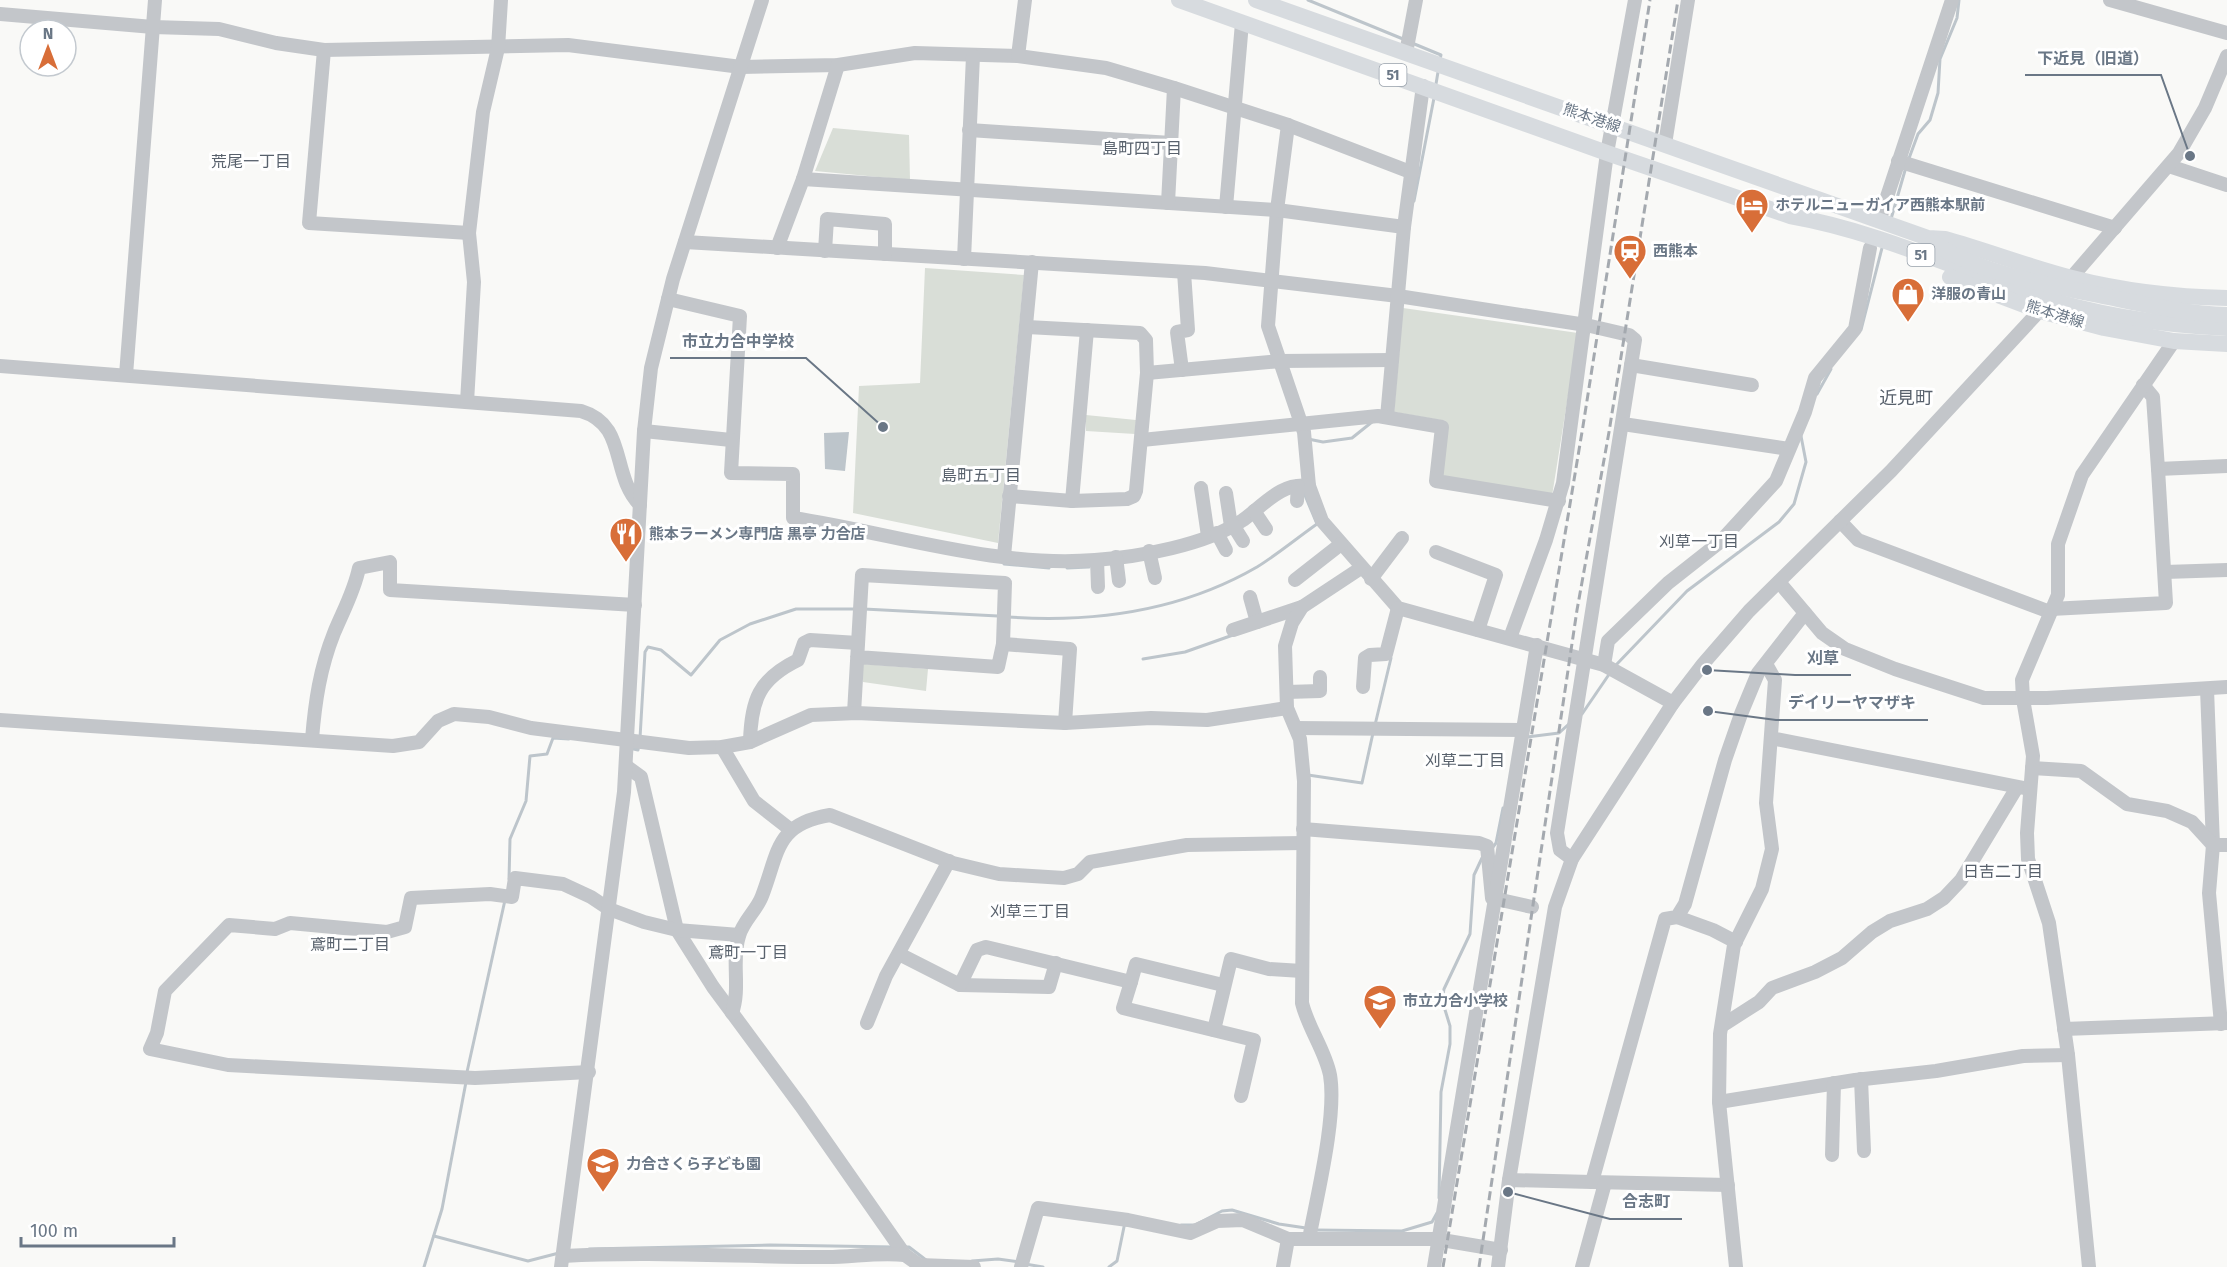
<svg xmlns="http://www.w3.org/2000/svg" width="2227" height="1267" font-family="'Fira Sans','Noto Sans JP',sans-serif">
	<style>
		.green { fill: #d9ded7 }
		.water { fill: #bdc5cb }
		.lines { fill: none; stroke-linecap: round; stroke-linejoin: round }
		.stream { stroke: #bdc5cb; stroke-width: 3 }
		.minor { stroke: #c3c6ca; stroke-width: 14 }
		.major { stroke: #d7dbdf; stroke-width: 16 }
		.rail { stroke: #a4a9af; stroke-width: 3; stroke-dasharray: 9 4.5; stroke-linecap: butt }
		.labels { text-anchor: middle; stroke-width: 6; stroke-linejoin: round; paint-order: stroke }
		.shield { fill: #fff; stroke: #97a0aa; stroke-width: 1.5 }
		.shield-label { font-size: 14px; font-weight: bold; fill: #6a7786 }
		.street-label { font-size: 15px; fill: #6a7786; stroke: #fff }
		.poi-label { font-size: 15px; font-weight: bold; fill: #6a7786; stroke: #fff; text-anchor: start }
		.neighbourhood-label { font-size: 16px; fill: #58616c; stroke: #fff }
		.quarter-label { font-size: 18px; fill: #58616c; stroke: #fff }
		.leader { fill: none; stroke: #6a7786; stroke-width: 2 }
		.callout-dot { fill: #6a7786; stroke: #fff; stroke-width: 2 }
		.callout-label { font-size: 16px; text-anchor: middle; font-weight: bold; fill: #6a7786; stroke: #fff; stroke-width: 6; stroke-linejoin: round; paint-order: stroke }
	</style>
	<rect width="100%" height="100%" fill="#f9f9f7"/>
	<!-- green -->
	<g class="green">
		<path d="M 833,128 L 909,135 L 910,180 L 815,171 Z"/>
		<path d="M 925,268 L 1024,275 L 998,543 L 853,513 L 859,386 L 920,383 Z"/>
		<path d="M 1403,308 L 1578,333 L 1552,496 L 1438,479 L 1446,421 L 1394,412 Z"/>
		<path d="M 1086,415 L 1136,420 L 1135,434 L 1086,431 Z"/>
		<path d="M 863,664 L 928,669 L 926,691 L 863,682 Z"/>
	</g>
	<!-- water -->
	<path class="water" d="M 849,432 L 845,471 L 825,469 L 824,433 Z"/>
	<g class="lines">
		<!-- stream -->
		<g class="stream">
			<path d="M 1308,0 L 1403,39"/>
			<path d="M 1412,43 L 1441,55 L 1440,59"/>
			<path d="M 1436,84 L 1438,72"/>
			<path d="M 1908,161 L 1918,134 L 1930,120 L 1938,93 L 1940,59 L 1957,18 L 1959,0"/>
			<path d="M 1414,201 L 1434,98"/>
			<path d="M 1891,219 L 1906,167"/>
			<path d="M 1861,330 L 1882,248"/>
			<path d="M 1817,394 L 1831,369"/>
			<path d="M 1308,439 L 1323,442 L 1352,438 L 1372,422"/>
			<path d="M 1004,564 L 1049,568"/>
			<path d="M 1067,568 L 1089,567"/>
			<path d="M 864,609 L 998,616"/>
			<path d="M 1008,617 C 1095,623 1181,611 1257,567 C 1278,554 1297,538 1317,524 L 1304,493"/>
			<path d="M 1143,659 L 1185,652 L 1233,635"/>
			<path d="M 1616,665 L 1687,591 L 1779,522 L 1794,504 L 1806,462 L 1801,436"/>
			<path d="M 1582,714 L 1610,673"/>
			<path d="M 1375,725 L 1391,658"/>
			<path d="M 1527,737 L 1559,733 L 1570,723"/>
			<path d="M 640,738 L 645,652 L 648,647 L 661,650 L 691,675 L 720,640 L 750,624 L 796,609 L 855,609"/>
			<path d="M 629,748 L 638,750 L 639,745"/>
			<path d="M 1308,775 L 1362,783 L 1373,733"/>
			<path d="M 1493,847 L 1496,843 L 1503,808"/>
			<path d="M 509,879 L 510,839 L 526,801 L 530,756 L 547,754 L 553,738 L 569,739"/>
			<path d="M 467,1072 L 505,900"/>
			<path d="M 1439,1198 L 1441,1092 L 1450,1044 L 1450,1026 L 1442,1000 L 1444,989 L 1470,934 L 1474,875 L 1482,858"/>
			<path d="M 1181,1225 L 1195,1225 L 1222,1211 L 1232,1210 L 1279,1224 L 1306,1228"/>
			<path d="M 1315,1230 L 1402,1231 L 1432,1222 L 1437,1213"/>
			<path d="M 434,1236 L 528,1261 L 559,1253"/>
			<path d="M 904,1247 L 909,1247 L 926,1260"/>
			<path d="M 589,1249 L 770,1245 L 895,1247"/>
			<path d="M 972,1261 L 998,1259 L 1019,1262"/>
			<path d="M 1025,1264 L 1043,1267"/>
			<path d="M 424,1267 L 442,1209 L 466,1082"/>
			<path d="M 1109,1267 L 1117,1261 L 1125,1222"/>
		</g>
		<!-- minor -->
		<g class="minor">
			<path d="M 2110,0 L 2227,33"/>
			<path d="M 0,14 L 153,27 L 219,29 L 276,43 L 324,50 L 568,45 L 741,67 L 838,65 L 915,53 L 1018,56 L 1106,68 L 1174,88 L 1288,125 L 1413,173"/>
			<path d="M 324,50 L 309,223 L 469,233"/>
			<path d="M 1406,53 L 1416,0"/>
			<path d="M 1018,56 L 1025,0"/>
			<path d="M 1288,125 L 1277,210 L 1268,326 L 1304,432 L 1309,486 L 1322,521 L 1398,608 L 1604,665 L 1673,703"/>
			<path d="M 969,130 L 1171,143"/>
			<path d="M 1665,144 L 1688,0"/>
			<path d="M 1898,161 L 2115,228"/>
			<path d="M 2169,166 L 2227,185"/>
			<path d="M 803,179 L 1277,210 L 1404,227"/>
			<path d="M 1168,203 L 1174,88"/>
			<path d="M 1226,207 L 1242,23"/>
			<path d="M 1879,221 L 1952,0"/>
			<path d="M 685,242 L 1205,273 L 1398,296 L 1586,325 L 1629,335 L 1635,340 L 1557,833 L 1560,850 L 1572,859"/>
			<path d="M 777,248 L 803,179 L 838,65"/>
			<path d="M 825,251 L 827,219 L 885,224 L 885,254"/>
			<path d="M 964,259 L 973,56"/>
			<path d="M 2065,285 L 2179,153 L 2205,108 L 2227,56"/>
			<path d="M 668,299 L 740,316 L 731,473 L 793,474 L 793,518 C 892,533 994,568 1095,560 C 1139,557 1206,545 1243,520 C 1264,505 1281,482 1309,486"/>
			<path d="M 1631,365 L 1752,385"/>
			<path d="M 0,366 L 581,411 C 628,425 610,474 640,505"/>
			<path d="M 1182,370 L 1177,332 L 1188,330 L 1184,272"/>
			<path d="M 1147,373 L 1281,361 L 1392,360"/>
			<path d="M 126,375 L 155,0"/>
			<path d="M 2143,385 L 2153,397 L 2158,469 L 2227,466"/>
			<path d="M 467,402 L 474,282 L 469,233 L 483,112 L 498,48 L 501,0"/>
			<path d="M 1387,417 L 1404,227 L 1423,86"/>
			<path d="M 1623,424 L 1789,449"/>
			<path d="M 644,431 L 731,440"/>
			<path d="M 1142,440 L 1378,416 L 1442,427 L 1436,481 L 1559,501"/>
			<path d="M 1201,488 L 1208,536"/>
			<path d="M 1226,493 L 1231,526"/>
			<path d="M 1009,496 L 1072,501 L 1127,499 L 1134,496 L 1136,491 L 1147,373 L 1146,340 L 1140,333 L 1027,327"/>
			<path d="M 1072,501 L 1087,330"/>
			<path d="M 1297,501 L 1298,486"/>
			<path d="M 1254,511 L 1266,529"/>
			<path d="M 1840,521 L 1858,540 L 2050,612"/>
			<path d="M 1233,525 L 1243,541"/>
			<path d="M 1217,533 L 1226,550"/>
			<path d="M 1149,551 L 1155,578"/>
			<path d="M 1436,552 L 1496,575 L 1478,630"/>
			<path d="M 1004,556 L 1032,262"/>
			<path d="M 1116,557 L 1119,581"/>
			<path d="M 1097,560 L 1098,587"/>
			<path d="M 2165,572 L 2227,570"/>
			<path d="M 1371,579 L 1402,538"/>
			<path d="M 1295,580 L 1341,544"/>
			<path d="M 1779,582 L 1822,633 L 1845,649 L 1895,669 L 1984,698 L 2047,698 L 2227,687"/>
			<path d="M 1250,597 L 1257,622"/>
			<path d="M 2051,609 L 2166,603 L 2158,469"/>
			<path d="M 1233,630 L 1302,607"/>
			<path d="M 1510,638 L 1546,540 L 1563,483 L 1607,153 L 1635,0"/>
			<path d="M 1003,644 L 1070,649 L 1065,723"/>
			<path d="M 1604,665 L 1608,641 L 1668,583 L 1720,542 L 1776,481 L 1805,412 L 1815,378 L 1855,329 L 1870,248"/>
			<path d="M 1363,687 L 1365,658 L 1370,655 L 1386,654 L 1398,608"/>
			<path d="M 2207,689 L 2213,845 L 2209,893 L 2221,1024"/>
			<path d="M 1287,692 L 1320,691 L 1320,677"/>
			<path d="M 854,713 L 862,575 L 1005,583 L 1003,644 L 998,667 L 857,657"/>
			<path d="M 0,720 L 393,746 L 419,742 L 438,721 L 454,714 L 489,717 L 531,728 L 689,748 L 722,747 L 750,742 L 811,715 L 857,713 L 1065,723 L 1151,718 L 1207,720 L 1287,708"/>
			<path d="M 1296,728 L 1522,730"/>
			<path d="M 1771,738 L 2024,788"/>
			<path d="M 312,739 C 315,702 320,668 334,633 C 343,611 354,592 359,568 L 390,562 L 390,590 L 635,605"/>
			<path d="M 750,742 C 751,700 759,679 798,660 L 804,643 L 810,640 L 858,643"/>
			<path d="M 722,747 L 754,801 L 791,830"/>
			<path d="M 626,766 L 641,777 L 677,930 L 713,987 L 801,1106 L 905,1255 L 919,1265 L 974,1267"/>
			<path d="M 2032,768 L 2081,771 L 2127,804 L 2167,811 L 2192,822 L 2213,845 L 2227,845"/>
			<path d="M 1303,829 L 1479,843 L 1487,846 L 1492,898 L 1532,907"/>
			<path d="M 1677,917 L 1713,930 L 1736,942"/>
			<path d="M 899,954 L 960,985 L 1049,987 L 1056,963"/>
			<path d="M 1131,982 L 1123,1008 L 1254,1040 L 1241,1096"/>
			<path d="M 960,985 L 977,950 L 986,947 L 1131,982 L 1136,964 L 1223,985"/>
			<path d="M 732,1013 C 741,988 731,960 739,936 C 743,921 757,910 762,896 C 779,852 775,824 830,815 L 953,863 L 999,874 L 1064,878 L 1078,874 L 1090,862 L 1187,845 L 1303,843"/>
			<path d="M 867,1023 L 886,976 L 949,861"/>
			<path d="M 1723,1025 L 1759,1002 L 1772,988 L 1815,972 L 1842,958 L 1872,932 L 1890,921 L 1927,909 L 1944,898 L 1961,880 L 2016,789"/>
			<path d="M 2064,1029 L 2227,1023"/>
			<path d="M 1214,1030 L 1231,959 L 1269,969 L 1302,971"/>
			<path d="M 589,1072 L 475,1078 L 228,1065 L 150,1049 L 157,1033 L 165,991 L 229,925 L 275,929 L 290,923 L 387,932 L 405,927 L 411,898 L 490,894 L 512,897 L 515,878 L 563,884 L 591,897 L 609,909 L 644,922 L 677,930 L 739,935"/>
			<path d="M 1861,1079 L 1864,1151"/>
			<path d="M 1719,1102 L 1855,1080 L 1936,1071 L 2023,1056 L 2068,1055"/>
			<path d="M 1832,1155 L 1834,1083"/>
			<path d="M 1509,1180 L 1592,1182"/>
			<path d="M 1728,1185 L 1592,1182 L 1665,919 L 1677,917 L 1685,904 L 1725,760 L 1741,714 L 1758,673 L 1805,613"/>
			<path d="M 1309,1239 C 1317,1196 1337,1116 1330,1075 C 1325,1050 1308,1028 1302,1003 L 1304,781 L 1300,739 L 1287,708 L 1285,646 L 1292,623 L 1302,607 L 1361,568"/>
			<path d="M 563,1256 C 651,1251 739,1257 827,1257 C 854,1257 878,1252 905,1255"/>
			<path d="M 561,1267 L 624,792 L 644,431 L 651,368 L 673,279 L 762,0"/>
			<path d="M 1021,1267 L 1038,1208 L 1128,1220 L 1190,1233 L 1217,1221 L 1243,1220 L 1288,1239 L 1436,1239 L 1501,1250"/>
			<path d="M 1283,1267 L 1288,1239"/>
			<path d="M 1434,1267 L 1537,645"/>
			<path d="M 1498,1267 L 1509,1180 L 1555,907 L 1572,859 L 1673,703 L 1703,664 L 1749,611 L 1891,471 L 2045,305"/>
			<path d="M 1582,1267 L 1605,1183"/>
			<path d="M 1736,1267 L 1719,1102 L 1720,1034 L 1734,945 L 1762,889 L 1772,849 L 1766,803 L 1775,680 L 1766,664"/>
			<path d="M 2089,1267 L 2068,1055 L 2049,923 L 2028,859 L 2027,833 L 2033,756 L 2023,699 L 2022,680 L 2058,595 L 2058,544 L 2082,475 L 2174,341"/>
		</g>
		<!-- major -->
		<g class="major">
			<path d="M 1179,0 L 1607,153 L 1790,216 C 1871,230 1948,265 2025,292 C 2090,314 2159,325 2227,328"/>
			<path d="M 1256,0 L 1928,238 L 1945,239 C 1988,251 2029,267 2072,278 C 2123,291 2175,297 2227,298"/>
			<path d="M 1933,242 C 1976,274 2056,286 2108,297 C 2148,305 2187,314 2227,315"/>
			<path d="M 1950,277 L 2040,311 L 2104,328 L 2174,341 L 2227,344"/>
		</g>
		<!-- rail -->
		<g class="rail">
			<path d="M 1443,1267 L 1583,426 L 1650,0"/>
			<path d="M 1479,1267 L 1577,610 L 1609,432 L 1678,0"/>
		</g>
	</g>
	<!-- icons -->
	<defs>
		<g id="hotel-pin" transform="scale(1.725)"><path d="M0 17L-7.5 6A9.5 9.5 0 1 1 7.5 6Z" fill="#d86e38" stroke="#fff"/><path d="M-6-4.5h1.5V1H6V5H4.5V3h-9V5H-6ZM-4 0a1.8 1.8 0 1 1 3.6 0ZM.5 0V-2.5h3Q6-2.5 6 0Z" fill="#fff"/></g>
		<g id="station-pin" transform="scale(1.725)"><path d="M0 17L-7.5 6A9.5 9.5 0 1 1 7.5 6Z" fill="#d86e38" stroke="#fff"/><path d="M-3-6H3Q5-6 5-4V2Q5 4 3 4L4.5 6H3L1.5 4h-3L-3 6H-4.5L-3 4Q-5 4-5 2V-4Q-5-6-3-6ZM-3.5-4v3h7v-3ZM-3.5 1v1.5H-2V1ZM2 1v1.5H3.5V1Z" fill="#fff"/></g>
		<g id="shop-pin" transform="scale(1.725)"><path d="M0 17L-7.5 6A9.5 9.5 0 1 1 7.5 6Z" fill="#d86e38" stroke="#fff"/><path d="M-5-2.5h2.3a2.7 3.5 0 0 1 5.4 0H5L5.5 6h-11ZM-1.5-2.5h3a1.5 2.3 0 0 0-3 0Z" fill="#fff"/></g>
		<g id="restaurant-pin" transform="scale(1.725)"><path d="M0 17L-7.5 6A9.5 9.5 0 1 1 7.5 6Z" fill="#d86e38" stroke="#fff"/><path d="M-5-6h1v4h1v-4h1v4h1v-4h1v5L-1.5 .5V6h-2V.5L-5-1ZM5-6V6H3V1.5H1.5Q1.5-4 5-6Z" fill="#fff"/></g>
		<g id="school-pin" transform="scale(1.725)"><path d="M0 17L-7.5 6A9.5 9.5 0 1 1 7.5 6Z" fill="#d86e38" stroke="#fff"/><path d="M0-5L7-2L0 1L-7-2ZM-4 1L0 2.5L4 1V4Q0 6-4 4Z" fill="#fff"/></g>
	</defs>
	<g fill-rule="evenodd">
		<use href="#hotel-pin" x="1752" y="205"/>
		<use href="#station-pin" x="1630" y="251"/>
		<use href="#shop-pin" x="1908" y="294"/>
		<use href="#restaurant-pin" x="626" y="534"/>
		<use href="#school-pin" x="1380" y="1001"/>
		<use href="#school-pin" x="603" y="1164"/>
	</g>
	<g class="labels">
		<!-- shield labels -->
		<g class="shield">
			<rect x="1379.5" y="64" width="27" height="22" rx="4.5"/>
			<rect x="1907.5" y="244" width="27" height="22" rx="4.5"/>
		</g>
		<g class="shield-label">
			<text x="1393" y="80">51</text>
			<text x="1921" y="260">51</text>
		</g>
		<!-- street labels -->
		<g class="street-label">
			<text transform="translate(1592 118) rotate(19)" y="5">熊本港線</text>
			<text transform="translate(2055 314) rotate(17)" y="5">熊本港線</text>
		</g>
		<!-- poi labels -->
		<g class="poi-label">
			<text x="1775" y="210">ホテルニューガイア西熊本駅前</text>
			<text x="1653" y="256">西熊本</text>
			<text x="1931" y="299">洋服の青山</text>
			<text x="649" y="539">熊本ラーメン専門店 黒亭 力合店</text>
			<text x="1403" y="1006">市立力合小学校</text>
			<text x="626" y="1169">力合さくら子ども園</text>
		</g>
		<!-- neighbourhood labels -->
		<g class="neighbourhood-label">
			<text x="1142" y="154">島町四丁目</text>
			<text x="251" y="167">荒尾一丁目</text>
			<text x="981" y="481">島町五丁目</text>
			<text x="1699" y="547">刈草一丁目</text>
			<text x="1465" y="766">刈草二丁目</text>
			<text x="2003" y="877">日吉二丁目</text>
			<text x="1030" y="917">刈草三丁目</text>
			<text x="350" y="950">鳶町二丁目</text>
			<text x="748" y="958">鳶町一丁目</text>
		</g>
		<!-- quarter labels -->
		<g class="quarter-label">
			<text x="1906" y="404">近見町</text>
		</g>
	</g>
	<!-- callouts -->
	<path class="leader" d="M2190 156L2161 75H2025M883 427L806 358H670M1707 670L1795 675H1851M1708 711L1776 720H1928M1508 1192L1610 1219H1682"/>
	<g class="callout-dot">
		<circle cx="2190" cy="156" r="6"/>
		<circle cx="883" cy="427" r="6"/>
		<circle cx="1707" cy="670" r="6"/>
		<circle cx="1708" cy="711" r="6"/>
		<circle cx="1508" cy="1192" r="6"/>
	</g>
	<g class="callout-label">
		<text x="2093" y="64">下近見（旧道）</text>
		<text x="738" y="347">市立力合中学校</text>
		<text x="1823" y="664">刈草</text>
		<text x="1852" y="708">デイリーヤマザキ</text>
		<text x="1646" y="1207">合志町</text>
	</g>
	<!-- north arrow -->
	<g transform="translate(48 48)"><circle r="28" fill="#ffffff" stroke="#c3c9cf" stroke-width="1.5"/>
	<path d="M0-4.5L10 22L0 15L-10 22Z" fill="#d86e38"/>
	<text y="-9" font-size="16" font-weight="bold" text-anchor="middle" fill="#6a7786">N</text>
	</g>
	<!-- scale -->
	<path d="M21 1237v9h153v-9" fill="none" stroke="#6a7786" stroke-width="3"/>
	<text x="30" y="1237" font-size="18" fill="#6a7786" stroke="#ffffff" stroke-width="4.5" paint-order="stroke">100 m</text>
</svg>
